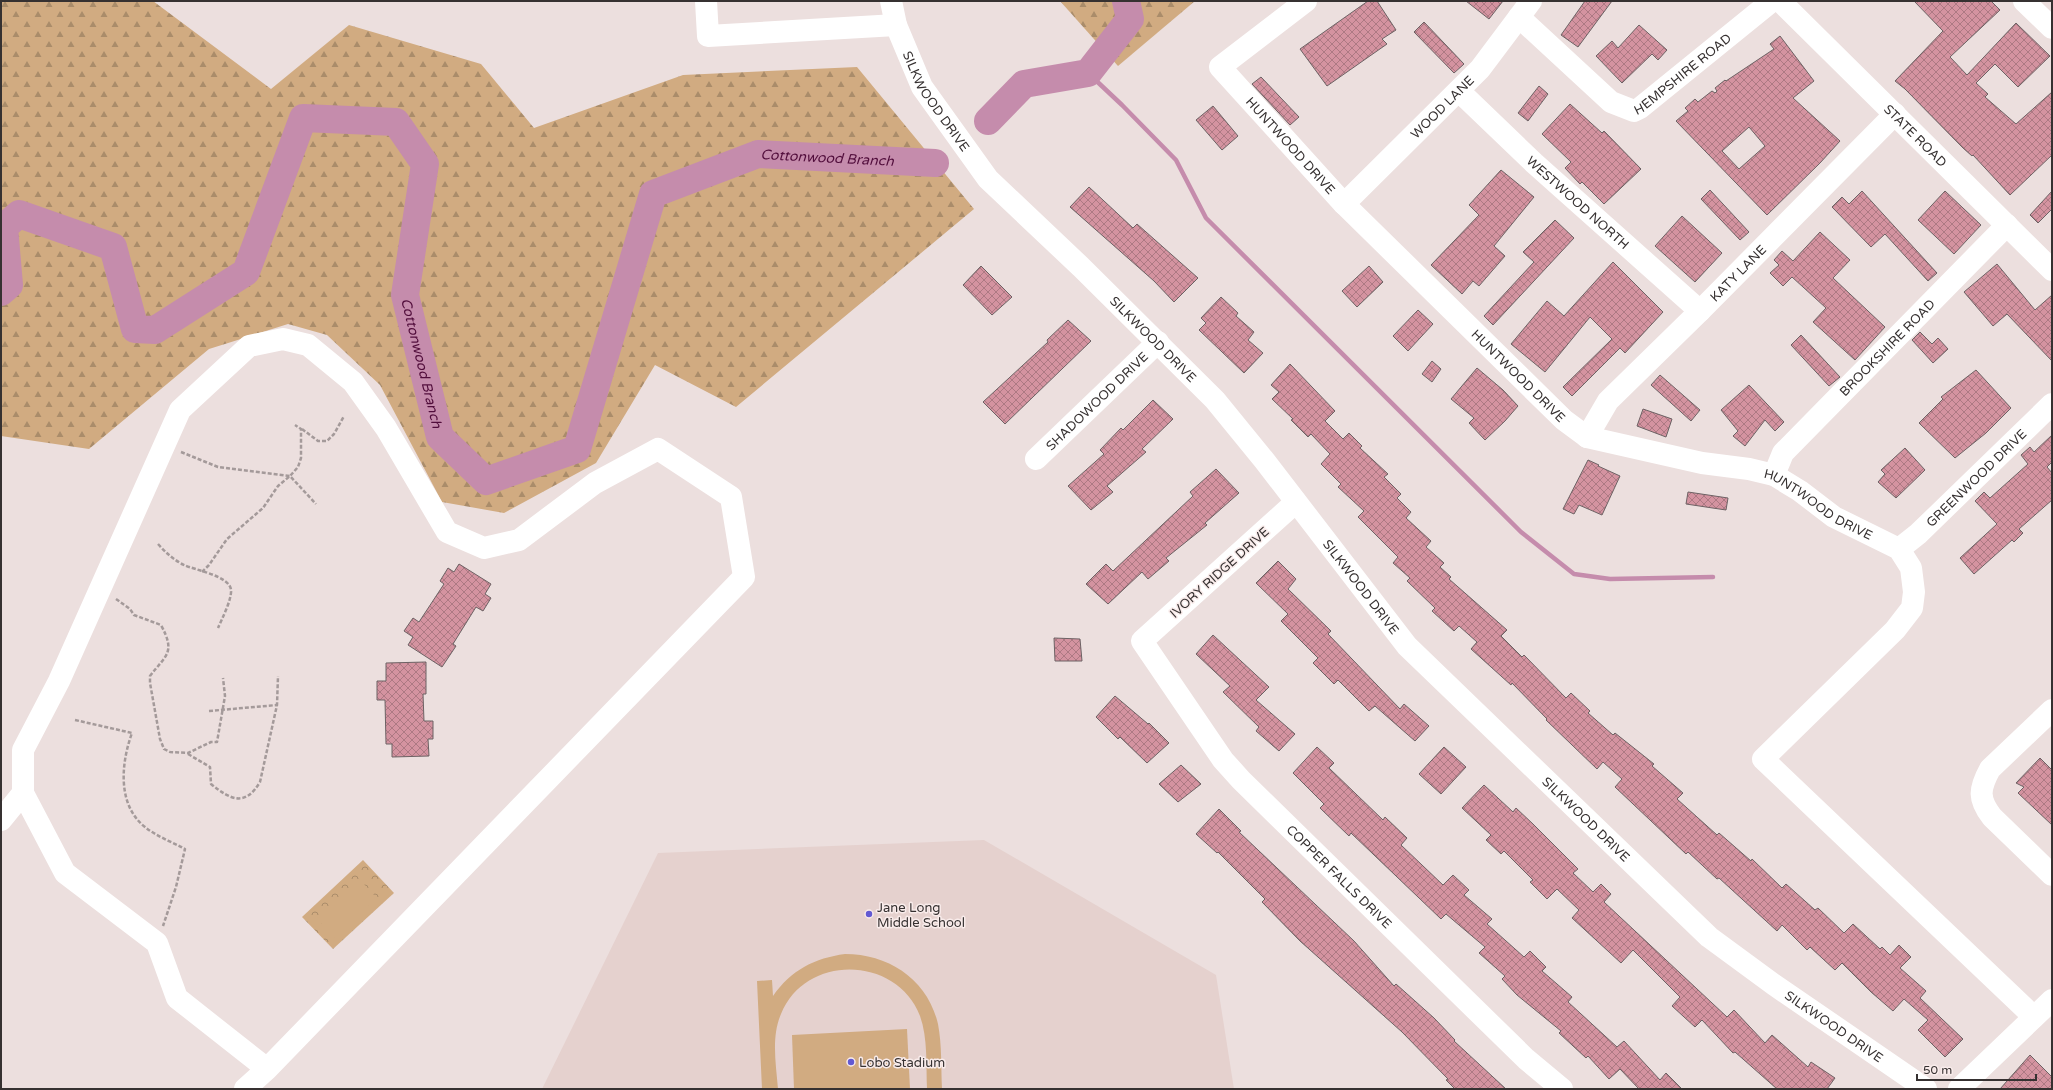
<svg xmlns="http://www.w3.org/2000/svg" width="2053" height="1090" font-family="'Varela Round',sans-serif">
	<style>
		.built { fill: #e5d1ce }
		.forest { fill: url(#forest-firs) }
		.park { fill: url(#park-crowns) }
		.pitch { fill: #d1ab81 }
		.lines { fill: none; stroke-linecap: round; stroke-linejoin: round }
		.stream { stroke: #c58cac; stroke-width: 4.5 }
		.river { stroke: #c58cac; stroke-width: 28 }
		.building { fill: url(#building-cross-hatch); stroke: #6d6264; fill-rule: evenodd }
		.path { stroke: #a49a9a; stroke-width: 2.5; stroke-dasharray: 4 2; stroke-linecap: butt }
		.minor { stroke: #fff; stroke-width: 22 }
		.poi-dot { fill: #6259d2; stroke: #f9eceb; stroke-width: 1.5 }
		.labels { text-anchor: middle; stroke-width: 3; stroke-linejoin: round; paint-order: stroke }
		.street-label { font-size: 13px; fill: #363131; stroke: #f9eceb }
		.poi-label { font-size: 13px; fill: #363131; stroke: #f9eceb; text-anchor: start }
		.water-label { font-size: 14px; font-style: italic; fill: #510d3b; stroke: #f9eceb }
	</style>
	<defs>
		<pattern id="forest-firs" width="22" height="20" patternUnits="userSpaceOnUse"><rect width="22" height="20" fill="#d1ab81"/><path d="M5 1l3.5 6h-7zM16 11l3.5 6h-7z" fill="#aa8c6a"/></pattern>
		<pattern id="park-crowns" width="20" height="18" patternUnits="userSpaceOnUse"><rect width="20" height="18" fill="#d1ab81"/><path d="M2 6a3 3 0 1 1 6 0M12 15a3 3 0 1 1 6 0" fill="none" stroke="#aa8c6a"/></pattern>
		<pattern id="building-cross-hatch" width="8" height="8" patternUnits="userSpaceOnUse"><rect width="8" height="8" fill="#d493a0"/><path d="M0 0l8 8M0 8l8-8" fill="none" stroke="#ad7983"/></pattern>
	</defs>
	<rect width="100%" height="100%" fill="#ecdfde"/>
	<!-- built -->
	<path class="built" d="M 984,840 L 1216,975 L 1234,1089 L 542,1089 L 658,853 Z"/>
	<!-- forest -->
	<g class="forest">
		<path d="M 1,1 L 153,1 L 271,89 L 349,25 L 481,64 L 534,128 L 683,75 L 857,67 L 974,209 L 736,407 L 655,365 L 596,463 L 504,513 L 442,502 L 380,385 L 327,335 L 288,324 L 209,349 L 89,449 L 1,436 Z"/>
		<path d="M 1060,1 L 1195,1 L 1118,66 Z"/>
	</g>
	<!-- park -->
	<path class="park" d="M 363,860 L 394,893 L 333,949 L 302,917 Z"/>
	<!-- pitch -->
	<g class="pitch">
		<path d="M 359,879 L 377,898 L 335,938 L 317,919 Z"/>
		<path d="M 845,954 C 889,954 928,980 938,1024 C 942,1045 941,1068 942,1089 L 927,1089 C 926,1066 928,1038 920,1016 C 897,956 806,953 781,1014 C 771,1037 776,1064 778,1089 L 762,1089 L 757,981 L 772,980 L 773,996 C 791,970 815,958 845,954 Z"/>
		<path d="M 907,1029 L 910,1089 L 794,1089 L 792,1035 Z"/>
	</g>
	<g class="lines">
		<!-- stream -->
		<path class="stream" d="M 1088,73 L 1122,105 L 1176,160 L 1206,218 L 1521,532 L 1574,574 L 1610,579 L 1713,577"/>
		<!-- river -->
		<g class="river">
			<path d="M 988,121 L 1024,84 L 1088,73 L 1130,19 L 1126,1"/>
			<path id="s1" d="M 1,292 L 9,285 L 4,227 L 19,214 L 113,247 L 135,329 L 155,330 L 246,272 L 303,118 L 396,122 L 425,164 L 405,295 L 440,437 L 486,481 L 577,449 L 653,194 L 758,154 L 935,163"/>
		</g>
	</g>
	<!-- building -->
	<g class="building">
		<path d="M 1368,1 L 1377,1 L 1396,30 L 1382,39 L 1387,44 L 1327,86 L 1300,49 Z"/>
		<path d="M 1466,1 L 1503,1 L 1489,19 Z"/>
		<path d="M 1585,1 L 1612,1 L 1578,47 L 1561,35 Z"/>
		<path d="M 1914,1 L 1991,1 L 2000,10 L 1950,57 L 1967,75 L 2016,23 L 2050,56 L 2018,87 L 1995,64 L 1976,83 L 1988,94 L 1985,97 L 2016,124 L 2052,92 L 2052,155 L 2010,195 L 1973,155 L 1972,156 L 1963,148 L 1905,89 L 1895,81 L 1943,31 Z"/>
		<path d="M 1424,22 L 1464,64 L 1454,73 L 1414,32 Z"/>
		<path d="M 1639,25 L 1667,50 L 1658,60 L 1652,54 L 1622,83 L 1596,56 L 1612,41 L 1618,48 Z"/>
		<path d="M 1780,36 L 1814,81 L 1793,98 L 1840,141 L 1820,163 L 1767,215 L 1676,121 L 1688,111 L 1685,108 L 1695,99 L 1698,102 L 1712,91 L 1715,93 L 1717,91 L 1715,88 L 1725,80 L 1726,81 L 1774,49 L 1770,44 ZM 1749,127 L 1765,146 L 1739,169 L 1722,151 Z"/>
		<path d="M 1261,77 L 1299,117 L 1290,125 L 1252,84 Z"/>
		<path d="M 1539,86 L 1548,94 L 1528,121 L 1518,113 Z"/>
		<path d="M 1570,104 L 1602,133 L 1604,131 L 1641,169 L 1604,204 L 1582,182 L 1580,184 L 1565,168 L 1571,162 L 1542,134 Z"/>
		<path d="M 1213,106 L 1238,136 L 1222,150 L 1196,120 Z"/>
		<path d="M 1501,170 L 1534,197 L 1494,246 L 1505,256 L 1479,286 L 1473,281 L 1462,294 L 1431,265 L 1479,215 L 1469,205 Z"/>
		<path d="M 1089,187 L 1133,228 L 1137,224 L 1198,278 L 1174,302 L 1154,281 L 1070,207 Z"/>
		<path d="M 1710,190 L 1749,232 L 1740,240 L 1701,199 Z"/>
		<path d="M 1862,191 L 1937,273 L 1928,281 L 1885,234 L 1871,247 L 1832,207 L 1842,197 L 1849,204 Z"/>
		<path d="M 1945,191 L 1981,225 L 1954,254 L 1918,220 Z"/>
		<path d="M 2052,191 L 2052,209 L 2038,223 L 2030,215 Z"/>
		<path d="M 1682,216 L 1722,253 L 1695,282 L 1655,246 Z"/>
		<path d="M 1555,220 L 1574,238 L 1493,325 L 1484,316 L 1534,262 L 1523,252 Z"/>
		<path d="M 1820,232 L 1850,260 L 1833,278 L 1885,327 L 1855,360 L 1813,322 L 1826,308 L 1792,277 L 1783,286 L 1770,273 L 1779,265 L 1774,260 L 1782,251 L 1793,261 Z"/>
		<path d="M 1613,262 L 1663,312 L 1625,353 L 1620,348 L 1572,396 L 1563,387 L 1612,339 L 1590,317 L 1545,372 L 1511,344 L 1547,301 L 1564,316 Z"/>
		<path d="M 1997,264 L 2035,310 L 2052,295 L 2052,361 L 2007,314 L 1993,326 L 1964,292 Z"/>
		<path d="M 981,266 L 1012,297 L 992,315 L 963,285 Z"/>
		<path d="M 1369,266 L 1383,282 L 1357,307 L 1342,291 Z"/>
		<path d="M 1221,297 L 1238,313 L 1236,316 L 1254,332 L 1248,340 L 1263,353 L 1244,373 L 1199,330 L 1206,323 L 1201,318 Z"/>
		<path d="M 1418,310 L 1433,324 L 1408,351 L 1393,336 Z"/>
		<path d="M 1068,320 L 1091,341 L 1005,424 L 983,402 L 1048,342 L 1047,340 Z"/>
		<path d="M 1920,332 L 1932,344 L 1938,338 L 1948,349 L 1933,363 L 1912,340 Z"/>
		<path d="M 1801,335 L 1840,377 L 1829,386 L 1791,345 Z"/>
		<path d="M 1432,361 L 1441,369 L 1432,382 L 1422,374 Z"/>
		<path d="M 1290,364 L 1335,411 L 1325,421 L 1343,439 L 1349,433 L 1362,446 L 1360,448 L 1388,474 L 1384,477 L 1401,494 L 1397,498 L 1411,512 L 1406,518 L 1431,541 L 1426,547 L 1444,563 L 1440,567 L 1451,577 L 1449,579 L 1507,630 L 1501,636 L 1522,657 L 1524,655 L 1566,698 L 1571,693 L 1590,711 L 1588,713 L 1613,735 L 1615,733 L 1654,764 L 1652,766 L 1683,793 L 1677,799 L 1717,835 L 1719,833 L 1751,861 L 1752,859 L 1782,888 L 1786,884 L 1815,910 L 1818,908 L 1844,933 L 1853,924 L 1880,949 L 1882,947 L 1890,955 L 1899,945 L 1911,957 L 1900,968 L 1926,991 L 1920,998 L 1963,1039 L 1945,1057 L 1918,1030 L 1928,1020 L 1904,999 L 1893,1011 L 1871,992 L 1842,963 L 1835,970 L 1810,947 L 1807,950 L 1782,925 L 1777,931 L 1719,878 L 1717,879 L 1688,852 L 1686,854 L 1615,787 L 1622,779 L 1603,762 L 1597,769 L 1546,720 L 1547,719 L 1512,683 L 1511,685 L 1471,649 L 1477,642 L 1459,626 L 1454,631 L 1432,611 L 1435,608 L 1407,581 L 1410,578 L 1393,563 L 1398,557 L 1358,517 L 1364,511 L 1338,487 L 1341,484 L 1321,464 L 1330,454 L 1311,434 L 1308,437 L 1291,420 L 1293,419 L 1272,399 L 1279,392 L 1271,385 Z"/>
		<path d="M 1477,368 L 1503,390 L 1518,406 L 1505,421 L 1485,440 L 1469,423 L 1474,418 L 1451,399 Z"/>
		<path d="M 1976,370 L 2011,408 L 1986,433 L 1955,458 L 1919,423 L 1943,399 L 1941,397 Z"/>
		<path d="M 1660,375 L 1700,410 L 1691,421 L 1651,385 Z"/>
		<path d="M 1749,385 L 1784,422 L 1775,431 L 1765,420 L 1745,446 L 1733,436 L 1738,431 L 1721,410 Z"/>
		<path d="M 1153,400 L 1173,419 L 1142,449 L 1146,452 L 1107,486 L 1113,492 L 1091,510 L 1068,486 L 1104,454 L 1100,450 L 1121,428 L 1123,430 Z"/>
		<path d="M 1643,409 L 1672,419 L 1666,437 L 1637,426 Z"/>
		<path d="M 2052,435 L 2052,462 L 2047,467 L 2052,473 L 2052,500 L 2019,529 L 2023,533 L 2014,542 L 2012,540 L 1974,574 L 1960,558 L 1997,524 L 1975,501 L 1984,492 L 1990,498 L 2028,464 L 2021,455 L 2030,447 L 2034,452 Z"/>
		<path d="M 1905,448 L 1925,470 L 1896,498 L 1878,482 L 1885,474 L 1881,470 Z"/>
		<path d="M 1588,460 L 1599,465 L 1598,466 L 1620,476 L 1602,515 L 1579,505 L 1574,514 L 1563,509 Z"/>
		<path d="M 1216,469 L 1239,493 L 1205,523 L 1207,525 L 1166,558 L 1169,561 L 1148,579 L 1142,572 L 1108,604 L 1086,584 L 1106,564 L 1113,571 L 1193,496 L 1190,492 Z"/>
		<path d="M 1688,492 L 1728,498 L 1726,510 L 1686,504 Z"/>
		<path d="M 1278,561 L 1296,579 L 1288,589 L 1331,631 L 1328,634 L 1400,709 L 1404,704 L 1429,726 L 1415,741 L 1375,706 L 1369,711 L 1338,680 L 1334,684 L 1313,663 L 1318,658 L 1281,621 L 1288,614 L 1256,583 Z"/>
		<path d="M 459,564 L 491,584 L 485,594 L 491,598 L 483,611 L 476,607 L 453,644 L 456,646 L 442,667 L 408,645 L 413,637 L 404,631 L 413,618 L 419,622 L 444,584 L 440,581 L 448,568 L 454,572 Z"/>
		<path d="M 1213,635 L 1269,687 L 1256,700 L 1295,734 L 1279,751 L 1256,731 L 1259,727 L 1223,692 L 1230,686 L 1196,654 Z"/>
		<path d="M 1054,638 L 1080,639 L 1082,661 L 1055,661 Z"/>
		<path d="M 426,662 L 426,694 L 423,694 L 424,721 L 433,721 L 433,739 L 428,739 L 429,756 L 392,757 L 392,744 L 386,744 L 385,700 L 377,700 L 377,681 L 386,681 L 386,663 Z"/>
		<path d="M 1115,696 L 1148,724 L 1149,723 L 1169,743 L 1147,763 L 1120,737 L 1118,739 L 1096,717 Z"/>
		<path d="M 1317,747 L 1334,763 L 1329,768 L 1383,820 L 1385,817 L 1407,838 L 1401,845 L 1443,885 L 1453,875 L 1469,890 L 1464,895 L 1492,919 L 1487,924 L 1524,957 L 1530,951 L 1546,967 L 1542,971 L 1572,997 L 1568,1002 L 1617,1047 L 1624,1041 L 1660,1080 L 1666,1073 L 1682,1089 L 1639,1089 L 1620,1069 L 1609,1079 L 1588,1056 L 1586,1058 L 1559,1033 L 1561,1031 L 1517,995 L 1502,979 L 1505,976 L 1479,953 L 1485,947 L 1446,914 L 1441,919 L 1351,833 L 1349,836 L 1320,808 L 1324,804 L 1293,773 Z"/>
		<path d="M 1444,747 L 1466,767 L 1441,794 L 1419,774 Z"/>
		<path d="M 2040,758 L 2052,770 L 2052,825 L 2018,793 L 2024,787 L 2016,783 Z"/>
		<path d="M 1181,765 L 1201,784 L 1178,802 L 1159,784 Z"/>
		<path d="M 1484,785 L 1513,812 L 1516,808 L 1533,824 L 1578,869 L 1573,873 L 1593,892 L 1601,884 L 1611,894 L 1604,902 L 1727,1017 L 1734,1010 L 1765,1043 L 1772,1035 L 1808,1067 L 1811,1062 L 1835,1078 L 1827,1089 L 1777,1089 L 1735,1052 L 1733,1053 L 1702,1020 L 1695,1027 L 1672,1006 L 1680,997 L 1633,950 L 1621,963 L 1572,918 L 1579,910 L 1557,889 L 1547,899 L 1530,882 L 1533,880 L 1504,851 L 1501,854 L 1486,840 L 1491,835 L 1462,808 Z"/>
		<path d="M 1219,809 L 1241,831 L 1239,832 L 1354,941 L 1394,986 L 1396,984 L 1434,1018 L 1455,1040 L 1454,1041 L 1506,1089 L 1455,1089 L 1446,1080 L 1448,1079 L 1402,1032 L 1300,941 L 1262,902 L 1265,899 L 1218,852 L 1217,853 L 1196,834 Z"/>
		<path d="M 2030,1055 L 2052,1077 L 2052,1089 L 2000,1089 Z"/>
	</g>
	<g class="lines">
		<!-- path -->
		<g class="path">
			<path d="M 302,429 L 318,441 L 327,441 L 334,434 L 344,416"/>
			<path d="M 181,452 L 218,467 L 290,476 L 316,504"/>
			<path d="M 158,544 C 166,553 174,560 184,565 C 195,570 230,576 231,590 C 232,599 222,619 218,628"/>
			<path d="M 202,572 L 209,565 L 227,539 L 263,508 L 278,486 L 290,476 L 298,467 L 301,458 L 301,429 L 295,425"/>
			<path d="M 116,599 L 130,609 L 134,615 L 161,625 C 176,653 166,655 150,676 L 150,683 L 160,739 L 164,749 L 170,752 L 188,753 L 211,742 L 217,742 L 225,696 L 223,678"/>
			<path d="M 209,711 L 277,705"/>
			<path d="M 75,720 L 132,733 C 121,763 117,805 145,827 C 156,836 172,842 185,849 L 176,887 L 163,926"/>
			<path d="M 188,754 L 210,767 L 211,784 C 231,800 245,807 260,782 L 277,705 L 278,676"/>
		</g>
		<!-- minor -->
		<g class="minor">
			<path d="M 706,1 L 708,36 L 896,25"/>
			<path id="s2" d="M 891,1 L 896,25 L 922,87 L 988,179 L 1081,267 L 1215,400 L 1264,460 L 1407,646 L 1709,937 L 1773,984 L 1926,1089"/>
			<path id="s3" d="M 1306,1 L 1220,67 L 1344,204 L 1564,420 L 1587,437 L 1702,463 L 1749,469 L 1774,475 L 1800,491 L 1834,517 L 1899,549 L 1911,568 L 1914,592 L 1912,608 L 1895,630 L 1763,759 L 2034,1017"/>
			<path id="s4" d="M 1780,1 L 2052,270"/>
			<path d="M 2024,1 L 2052,28"/>
			<path id="s5" d="M 1519,17 L 1611,102 L 1634,111 L 1640,108 L 1772,1"/>
			<path id="s6" d="M 1459,91 L 1534,163 L 1700,311"/>
			<path id="s7" d="M 1344,204 L 1480,69 L 1531,1"/>
			<path id="s8" d="M 1587,437 L 1608,401 L 1700,311 L 1895,114"/>
			<path id="s9" d="M 1036,459 L 1158,342"/>
			<path id="s10" d="M 1774,475 L 1783,453 L 2007,225"/>
			<path id="s11" d="M 1296,502 L 1142,641 L 1223,760 L 1241,780 L 1526,1059 L 1562,1089"/>
			<path id="s12" d="M 1899,549 L 1918,534 L 2052,404"/>
			<path d="M 2052,710 L 1990,769 C 1979,789 1978,799 1992,817 L 2052,875"/>
			<path d="M 1,820 L 23,793"/>
			<path d="M 245,1089 L 267,1069 L 744,577 L 731,497 L 658,449 L 595,483 L 519,540 L 484,548 L 447,532 L 386,428 L 353,382 L 308,345 L 283,339 L 249,346 L 180,410 L 59,681 L 23,750 L 23,793 L 65,873 L 157,943 L 177,998 L 267,1069"/>
			<path d="M 1959,1089 L 2052,1000"/>
		</g>
	</g>
	<!-- markers -->
	<g class="poi-dot">
		<circle cx="869" cy="914" r="4"/>
		<circle cx="851" cy="1062" r="4"/>
	</g>
	<g class="labels">
		<!-- street labels -->
		<g class="street-label">
			<text dy="5" stroke="none"><textPath href="#s5" startOffset="211">HEMPSHIRE ROAD</textPath></text>
			<text dy="5" stroke="none"><textPath href="#s2" startOffset="111">SILKWOOD DRIVE</textPath></text>
			<text dy="5" stroke="none"><textPath href="#s7" startOffset="138">WOOD LANE</textPath></text>
			<text dy="5" stroke="none"><textPath href="#s4" startOffset="191">STATE ROAD</textPath></text>
			<text dy="5" stroke="none"><textPath href="#s3" startOffset="214">HUNTWOOD DRIVE</textPath></text>
			<text dy="5" stroke="none"><textPath href="#s6" startOffset="163">WESTWOOD NORTH</textPath></text>
			<text dy="5" stroke="none"><textPath href="#s8" startOffset="224">KATY LANE</textPath></text>
			<text dy="5" stroke="none"><textPath href="#s2" startOffset="435">SILKWOOD DRIVE</textPath></text>
			<text dy="5" stroke="none"><textPath href="#s10" startOffset="172">BROOKSHIRE ROAD</textPath></text>
			<text dy="5" stroke="none"><textPath href="#s3" startOffset="538">HUNTWOOD DRIVE</textPath></text>
			<text dy="5" stroke="none"><textPath href="#s9" startOffset="84">SHADOWOOD DRIVE</textPath></text>
			<text dy="5" stroke="none"><textPath href="#s12" startOffset="105">GREENWOOD DRIVE</textPath></text>
			<text dy="5" stroke="none"><textPath href="#s3" startOffset="874">HUNTWOOD DRIVE</textPath></text>
			<text transform="translate(1219 572) rotate(-42)" y="5">IVORY RIDGE DRIVE</text>
			<text dy="5" stroke="none"><textPath href="#s2" startOffset="759">SILKWOOD DRIVE</textPath></text>
			<text dy="5" stroke="none"><textPath href="#s2" startOffset="1083">SILKWOOD DRIVE</textPath></text>
			<text dy="5" stroke="none"><textPath href="#s11" startOffset="516">COPPER FALLS DRIVE</textPath></text>
			<text dy="5" stroke="none"><textPath href="#s2" startOffset="1407">SILKWOOD DRIVE</textPath></text>
		</g>
		<!-- poi labels -->
		<g class="poi-label">
			<text x="877" y="912">Jane Long<tspan x="877" dy="15">Middle School</tspan></text>
			<text x="859" y="1067">Lobo Stadium</text>
		</g>
		<!-- water labels -->
		<g class="water-label">
			<text dy="5" stroke="none"><textPath href="#s1" startOffset="1596">Cottonwood Branch</textPath></text>
			<text dy="5" stroke="none"><textPath href="#s1" startOffset="912">Cottonwood Branch</textPath></text>
		</g>
	</g>
	<!-- border -->
	<rect width="2053" height="1090" fill="none" stroke="#363131" stroke-width="4"/>
	<!-- scale -->
	<path d="M1917 1074v6h119v-6" fill="none" stroke="#363131" stroke-width="2"/>
	<text x="1923" y="1074" font-size="12" fill="#363131" stroke="#f9eceb" stroke-width="3" paint-order="stroke">50 m</text>
</svg>
